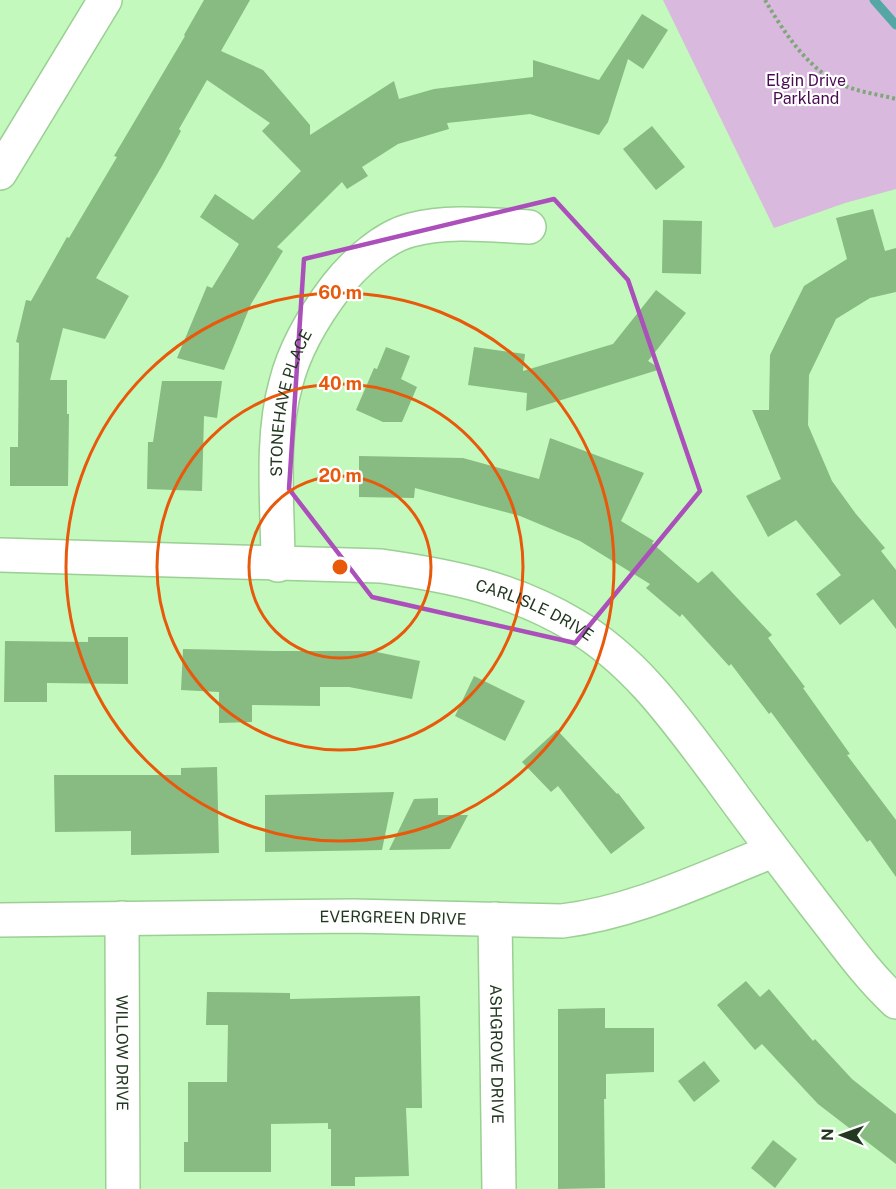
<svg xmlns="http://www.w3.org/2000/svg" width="896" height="1189" font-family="'Public Sans',sans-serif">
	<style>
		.green { fill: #d9b9dd }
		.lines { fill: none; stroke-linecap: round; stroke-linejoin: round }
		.stream { stroke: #55a7a6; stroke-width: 9 }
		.building { fill: #87bb81 }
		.street-casing { stroke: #9bcf94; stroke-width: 36 }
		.path { stroke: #7fa77a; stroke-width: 4; stroke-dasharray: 3 3; stroke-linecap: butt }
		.street { stroke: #fff; stroke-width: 33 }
		.marked { fill: none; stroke: #ab4fba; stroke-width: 4.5; stroke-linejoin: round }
		.ring { fill: none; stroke: #e8590c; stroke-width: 3 }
		.labels { text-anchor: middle; stroke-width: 4.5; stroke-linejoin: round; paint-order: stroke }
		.park-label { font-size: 16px; fill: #4a0a54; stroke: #fff }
		.street-label { font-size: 16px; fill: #233820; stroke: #fff }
		.centre { fill: #e8590c; stroke: #fff; stroke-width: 3 }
		.ring-label { font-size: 18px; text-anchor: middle; font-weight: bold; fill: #e8590c; stroke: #fff; stroke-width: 4.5; stroke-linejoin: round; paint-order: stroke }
	</style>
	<rect width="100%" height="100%" fill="#c3f9bc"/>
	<!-- green -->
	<path class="green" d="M 663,0 L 896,0 L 896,189 L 845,203 L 774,228 Z"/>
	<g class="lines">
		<!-- stream -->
		<path class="stream" d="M 874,0 L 896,25"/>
	</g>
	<!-- building -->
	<g class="building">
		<path d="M 204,0 L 250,0 L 221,51 L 263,70 L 310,125 L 310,135 L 394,81 L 399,99 L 434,89 L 533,77 L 533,60 L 599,80 L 642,14 L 668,30 L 643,69 L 628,59 L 608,122 L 599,135 L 530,114 L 447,123 L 449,129 L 398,144 L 362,167 L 368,176 L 347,189 L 342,182 L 277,247 L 283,251 L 251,304 L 224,370 L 177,358 L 207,286 L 212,288 L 239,244 L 200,217 L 215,194 L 253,220 L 301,171 L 262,131 L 270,123 L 207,80 L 179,129 L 181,131 L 162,166 L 96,278 L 129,296 L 105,339 L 63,328 L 50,380 L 67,380 L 67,414 L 69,414 L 68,486 L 10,486 L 10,447 L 18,447 L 19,343 L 16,342 L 26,300 L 31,301 L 67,237 L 69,238 L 117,157 L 114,156 L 185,36 L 184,35 Z"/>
		<path d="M 652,126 L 685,167 L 656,190 L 623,149 Z"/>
		<path d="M 873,209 L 885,251 L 896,248 L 896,292 L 870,298 L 836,319 L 809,375 L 808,425 L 832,481 L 856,514 L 885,548 L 881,551 L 896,570 L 896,629 L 873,599 L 840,625 L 816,594 L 841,575 L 796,520 L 768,537 L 746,496 L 781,479 L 752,410 L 769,410 L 770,355 L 804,286 L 847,259 L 836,218 Z"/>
		<path d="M 663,220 L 702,221 L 701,274 L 662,273 Z"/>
		<path d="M 656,290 L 686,313 L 648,361 L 661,369 L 526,411 L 527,393 L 468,385 L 474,347 L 525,354 L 523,371 L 613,344 Z"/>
		<path d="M 386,347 L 410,356 L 401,379 L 417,387 L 402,422 L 383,422 L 356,410 L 374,368 L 377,369 Z"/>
		<path d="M 162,381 L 222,381 L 217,418 L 204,416 L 202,491 L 147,489 L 148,442 L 153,442 Z"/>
		<path d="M 550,438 L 644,473 L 621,521 L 654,541 L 652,543 L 698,583 L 712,571 L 772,635 L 768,638 L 805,687 L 803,688 L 850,754 L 847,755 L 896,820 L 896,877 L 870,840 L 867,842 L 771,712 L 769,714 L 731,664 L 729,666 L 682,614 L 680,617 L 646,588 L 650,584 L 580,541 L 520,516 L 415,488 L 414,498 L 359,497 L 359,456 L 463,458 L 539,479 Z"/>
		<path d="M 88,637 L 128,637 L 128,684 L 47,683 L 47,702 L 4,702 L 5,641 L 88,642 Z"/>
		<path d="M 183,649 L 275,651 L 372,651 L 420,661 L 412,699 L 349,687 L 320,687 L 320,706 L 252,705 L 252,722 L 219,723 L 219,692 L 181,690 Z"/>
		<path d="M 474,676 L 525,701 L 505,741 L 455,716 Z"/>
		<path d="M 557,730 L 617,794 L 618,793 L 645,828 L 611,854 L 558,786 L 551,792 L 522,762 Z"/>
		<path d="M 217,767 L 219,853 L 131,855 L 131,831 L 55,832 L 54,775 L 181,775 L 181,768 Z"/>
		<path d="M 394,792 L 382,850 L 265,852 L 265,795 Z"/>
		<path d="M 438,798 L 438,815 L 468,815 L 450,849 L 389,850 L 414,799 Z"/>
		<path d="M 746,981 L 760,997 L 769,989 L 813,1041 L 815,1039 L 852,1079 L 896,1114 L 896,1164 L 818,1104 L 762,1044 L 755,1050 L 717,1005 Z"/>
		<path d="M 207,992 L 290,993 L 290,999 L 420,996 L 422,1108 L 406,1108 L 409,1176 L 355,1177 L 355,1186 L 331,1186 L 331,1129 L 328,1129 L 328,1123 L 271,1124 L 271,1172 L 184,1172 L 184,1142 L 188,1142 L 188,1082 L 227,1082 L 228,1025 L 206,1025 Z"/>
		<path d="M 605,1008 L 605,1028 L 654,1028 L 654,1072 L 606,1074 L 606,1099 L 604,1099 L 605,1188 L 558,1189 L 558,1009 Z"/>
		<path d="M 704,1061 L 720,1081 L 694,1102 L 678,1081 Z"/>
		<path d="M 773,1140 L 797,1159 L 775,1188 L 751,1168 Z"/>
	</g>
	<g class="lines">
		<!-- street casing -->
		<g class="street-casing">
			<g id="street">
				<path d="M 0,173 L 105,0"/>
				<path id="s1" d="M 0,555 L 381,566 C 451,576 512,588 574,625 C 636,661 678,722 720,778 C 751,821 783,863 815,905 C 841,938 865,973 896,1002"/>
				<path id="s2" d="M 278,565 C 278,507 270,439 286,383 C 295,347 314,316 336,287 C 353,265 383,237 411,230 C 450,220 489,225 529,227"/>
				<path id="s3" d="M 122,918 L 123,1189"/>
				<path id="s4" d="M 495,919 L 499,1189"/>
				<path id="s5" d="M 0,920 L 353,916 L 562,921 C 636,912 704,878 773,851"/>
			</g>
		</g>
		<!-- path -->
		<path class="path" d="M 765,0 C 785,34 811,75 851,88 C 865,93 881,95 896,99"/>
		<!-- street -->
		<use href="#street" class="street"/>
	</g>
	<!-- marked area -->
	<path class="marked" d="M 554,199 L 628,280 L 700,491 L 575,643 L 372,597 L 289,489 L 304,259 Z"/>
	<!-- distance rings -->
	<g class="ring">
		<circle cx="340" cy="567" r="91"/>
		<circle cx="340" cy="567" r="183"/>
		<circle cx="340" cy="567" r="274"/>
	</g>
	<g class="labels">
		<!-- park labels -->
		<g class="park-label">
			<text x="806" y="86">Elgin Drive<tspan x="806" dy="18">Parkland</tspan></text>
		</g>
		<!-- street labels -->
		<g class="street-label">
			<text dy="6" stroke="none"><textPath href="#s2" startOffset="164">STONEHAVE PLACE</textPath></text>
			<text dy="6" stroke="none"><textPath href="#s1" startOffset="542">CARLISLE DRIVE</textPath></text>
			<text dy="6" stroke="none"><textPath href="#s5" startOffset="393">EVERGREEN DRIVE</textPath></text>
			<text dy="6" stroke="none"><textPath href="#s3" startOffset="135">WILLOW DRIVE</textPath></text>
			<text dy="6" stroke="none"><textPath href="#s4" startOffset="135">ASHGROVE DRIVE</textPath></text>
		</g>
	</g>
	<circle cx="340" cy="567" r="9" class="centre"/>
	<g class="ring-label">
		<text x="340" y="299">60 m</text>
		<text x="340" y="390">40 m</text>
		<text x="340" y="482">20 m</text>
	</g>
	<!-- north arrow -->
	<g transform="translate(842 1135) rotate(271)" stroke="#ffffff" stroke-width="4.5" paint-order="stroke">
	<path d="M0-4.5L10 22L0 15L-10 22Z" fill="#233820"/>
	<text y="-9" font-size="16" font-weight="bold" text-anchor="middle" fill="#233820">N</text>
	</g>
</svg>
